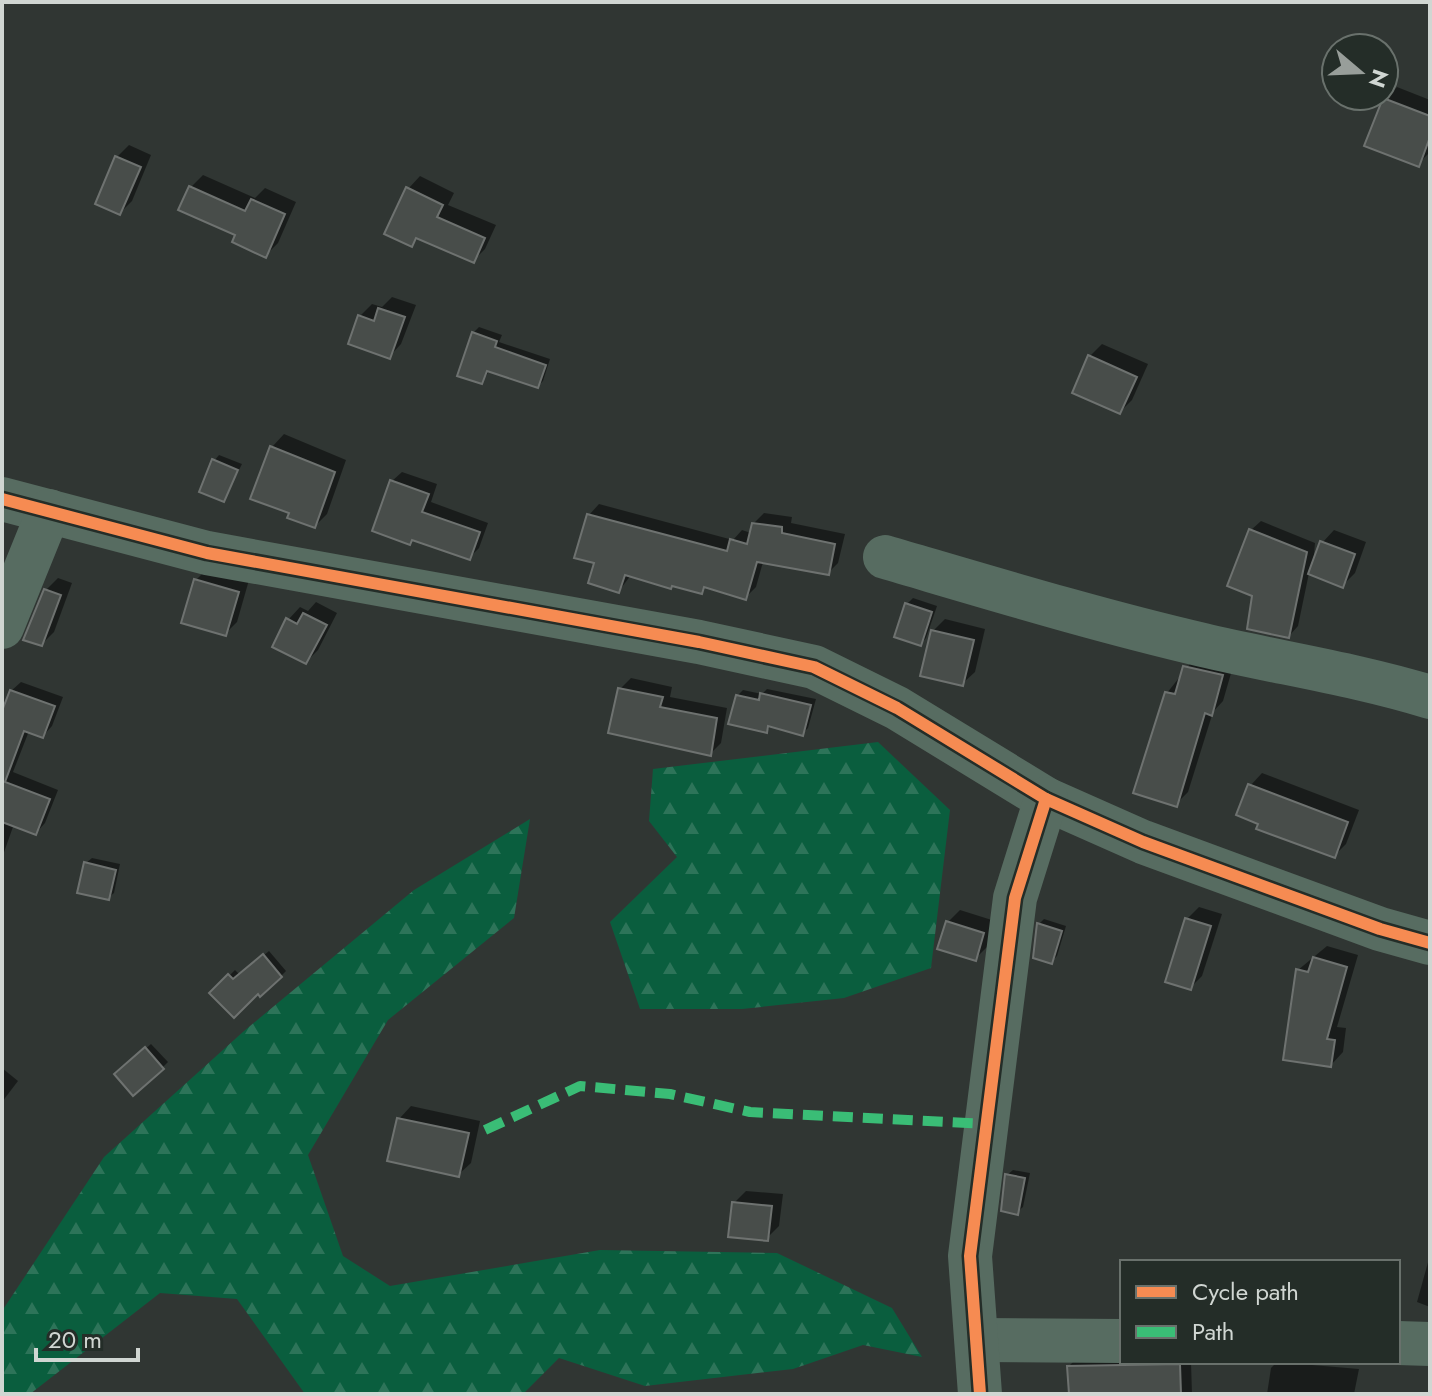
<svg xmlns="http://www.w3.org/2000/svg" width="1432" height="1396" font-family="Jost,sans-serif">
	<style>
		.forest { fill: url(#forest-firs) }
		.shadow { fill: #0007 }
		.building { fill: #484d4a; stroke: #6e7270; stroke-width: 2 }
		.lines { fill: none; stroke-linecap: round; stroke-linejoin: round }
		.minor { stroke: #576c61; stroke-width: 44 }
		.quiet { stroke: #3abd76; stroke-width: 10; stroke-dasharray: 20 10; stroke-linecap: butt }
		.cycleway-casing { stroke: #242d28; stroke-width: 17 }
		.cycleway { stroke: #f68b52; stroke-width: 12 }
	</style>
	<defs>
		<pattern id="forest-firs" width="22" height="20" patternUnits="userSpaceOnUse" patternTransform="scale(2)"><rect width="22" height="20" fill="#0a5e3e"/><path d="M5 1l3.5 6h-7zM16 11l3.5 6h-7z" fill="#2d7459"/></pattern>
	</defs>
	<rect width="100%" height="100%" fill="#303633"/>
	<!-- forest -->
	<g class="forest">
		<path d="M 878,742 L 950,810 L 931,968 L 844,998 L 742,1009 L 640,1009 L 610,922 L 677,857 L 649,821 L 653,769 Z"/>
		<path d="M 530,819 L 514,918 L 388,1020 L 308,1155 L 343,1256 L 390,1286 L 600,1250 L 777,1253 L 892,1308 L 922,1357 L 863,1345 L 793,1369 L 645,1386 L 559,1358 L 523,1394 L 305,1394 L 237,1299 L 160,1293 L 30,1394 L 2,1394 L 2,1311 L 104,1157 L 244,1031 L 414,890 Z"/>
	</g>
	<!-- shadow -->
	<g class="shadow">
		<path d="M 1397,87 L 1430,100 L 1430,152 L 1418,164 L 1385,99 Z"/>
		<path d="M 129,145 L 151,155 L 132,201 L 120,213 L 117,157 Z"/>
		<path d="M 203,175 L 255,198 L 265,188 L 296,202 L 278,243 L 266,255 L 238,234 L 191,187 Z"/>
		<path d="M 420,176 L 454,193 L 448,205 L 496,225 L 485,249 L 473,261 L 419,237 L 412,245 L 408,189 Z"/>
		<path d="M 392,297 L 416,305 L 401,344 L 389,357 L 360,316 L 372,304 L 382,307 Z"/>
		<path d="M 479,327 L 502,335 L 499,342 L 550,359 L 543,381 L 538,386 L 490,370 L 482,382 L 473,333 Z"/>
		<path d="M 1102,344 L 1148,364 L 1132,400 L 1120,412 L 1090,356 Z"/>
		<path d="M 284,434 L 346,460 L 327,514 L 315,526 L 292,512 L 253,498 L 272,447 Z"/>
		<path d="M 219,455 L 242,464 L 224,500 L 214,461 Z"/>
		<path d="M 402,472 L 437,484 L 431,502 L 488,523 L 479,548 L 469,558 L 414,538 L 410,543 L 392,481 Z"/>
		<path d="M 599,504 L 733,540 L 742,530 L 751,533 L 753,524 L 764,513 L 792,517 L 791,523 L 845,534 L 838,563 L 828,573 L 763,562 L 756,587 L 746,597 L 707,586 L 701,591 L 631,575 L 619,591 L 597,562 L 589,515 Z"/>
		<path d="M 1261,521 L 1315,543 L 1313,567 L 1322,543 L 1334,530 L 1366,542 L 1355,573 L 1343,585 L 1309,573 L 1298,626 L 1289,636 L 1254,595 L 1251,530 Z"/>
		<path d="M 208,568 L 249,580 L 237,622 L 225,634 L 196,580 Z"/>
		<path d="M 58,578 L 72,583 L 54,632 L 42,644 L 46,590 Z"/>
		<path d="M 913,598 L 937,606 L 926,638 L 921,644 L 907,604 Z"/>
		<path d="M 316,602 L 337,613 L 318,650 L 306,662 L 288,620 L 300,607 L 308,611 Z"/>
		<path d="M 945,619 L 985,629 L 975,672 L 962,684 L 933,631 Z"/>
		<path d="M 1197,655 L 1234,663 L 1223,701 L 1213,712 L 1188,792 L 1176,804 L 1167,693 Z"/>
		<path d="M 631,678 L 672,687 L 670,697 L 727,708 L 721,743 L 710,754 L 620,689 Z"/>
		<path d="M 21,682 L 63,697 L 52,726 L 43,736 L 29,731 L 13,772 L 58,790 L 45,823 L 36,833 L 14,824 L 2,858 L 2,715 L 11,691 Z"/>
		<path d="M 767,689 L 816,699 L 808,728 L 802,734 L 772,725 L 766,731 L 737,696 L 743,690 L 762,694 Z"/>
		<path d="M 1262,773 L 1359,810 L 1346,844 L 1334,856 L 1250,786 Z"/>
		<path d="M 92,858 L 120,864 L 114,893 L 108,898 L 86,863 Z"/>
		<path d="M 1199,907 L 1222,914 L 1202,976 L 1190,988 L 1187,919 Z"/>
		<path d="M 960,910 L 995,921 L 987,947 L 975,959 L 948,922 Z"/>
		<path d="M 1044,919 L 1066,926 L 1057,956 L 1051,962 L 1039,924 Z"/>
		<path d="M 1327,946 L 1358,955 L 1337,1027 L 1346,1028 L 1343,1052 L 1331,1065 L 1298,970 Z"/>
		<path d="M 269,951 L 286,971 L 281,976 L 212,993 L 235,970 L 240,975 Z"/>
		<path d="M 151,1044 L 168,1062 L 162,1068 L 122,1069 Z"/>
		<path d="M 2,1068 L 18,1081 L 2,1102 Z"/>
		<path d="M 411,1106 L 480,1121 L 471,1163 L 458,1175 L 399,1119 Z"/>
		<path d="M 1013,1170 L 1030,1173 L 1023,1207 L 1017,1212 L 1007,1175 Z"/>
		<path d="M 746,1191 L 783,1194 L 779,1226 L 767,1238 L 734,1203 Z"/>
		<path d="M 1430,1255 L 1430,1307 L 1417,1302 Z"/>
		<path d="M 1081,1354 L 1122,1362 L 1191,1362 L 1192,1394 L 1071,1394 L 1069,1366 Z"/>
		<path d="M 1277,1362 L 1359,1369 L 1354,1394 L 1267,1394 L 1271,1368 Z"/>
	</g>
	<!-- building -->
	<g class="building">
		<path d="M 1383,98 L 1430,116 L 1430,137 L 1419,167 L 1364,146 Z"/>
		<path d="M 115,156 L 141,167 L 120,215 L 95,204 Z"/>
		<path d="M 189,186 L 245,211 L 251,199 L 285,214 L 266,258 L 232,242 L 235,235 L 178,210 Z"/>
		<path d="M 406,187 L 443,205 L 437,217 L 485,238 L 474,263 L 416,238 L 412,247 L 384,234 Z"/>
		<path d="M 378,308 L 405,317 L 390,359 L 348,344 L 358,315 L 374,321 Z"/>
		<path d="M 472,332 L 497,341 L 495,347 L 546,365 L 538,388 L 487,371 L 482,384 L 457,376 Z"/>
		<path d="M 1088,355 L 1137,377 L 1120,414 L 1072,393 Z"/>
		<path d="M 270,446 L 335,472 L 315,528 L 287,518 L 289,513 L 250,499 Z"/>
		<path d="M 212,459 L 238,470 L 224,502 L 199,492 Z"/>
		<path d="M 390,480 L 429,494 L 422,512 L 480,532 L 470,560 L 412,540 L 410,545 L 372,531 Z"/>
		<path d="M 587,514 L 727,551 L 730,539 L 747,544 L 752,523 L 782,527 L 782,533 L 835,544 L 829,575 L 757,562 L 746,600 L 704,587 L 702,594 L 672,586 L 671,589 L 625,575 L 619,593 L 588,583 L 594,563 L 574,558 Z"/>
		<path d="M 1249,529 L 1307,552 L 1289,638 L 1247,629 L 1252,596 L 1227,586 Z"/>
		<path d="M 1320,541 L 1355,554 L 1343,588 L 1308,574 Z"/>
		<path d="M 194,579 L 239,592 L 226,636 L 181,623 Z"/>
		<path d="M 44,589 L 61,595 L 42,646 L 23,640 Z"/>
		<path d="M 905,603 L 932,612 L 921,646 L 894,637 Z"/>
		<path d="M 303,613 L 327,625 L 306,664 L 272,647 L 286,618 L 297,624 Z"/>
		<path d="M 931,630 L 974,640 L 963,686 L 920,676 Z"/>
		<path d="M 1183,666 L 1223,675 L 1212,716 L 1205,713 L 1177,807 L 1133,793 L 1165,692 L 1175,694 Z"/>
		<path d="M 618,688 L 663,697 L 660,707 L 717,718 L 711,756 L 608,733 Z"/>
		<path d="M 10,690 L 55,706 L 43,738 L 24,731 L 5,782 L 50,799 L 36,835 L 2,822 L 2,711 Z"/>
		<path d="M 760,693 L 811,705 L 803,736 L 768,726 L 767,733 L 728,724 L 736,695 L 759,700 Z"/>
		<path d="M 1248,784 L 1348,822 L 1335,858 L 1256,829 L 1258,824 L 1236,815 Z"/>
		<path d="M 84,862 L 116,870 L 109,900 L 77,893 Z"/>
		<path d="M 1185,918 L 1211,926 L 1191,990 L 1165,982 Z"/>
		<path d="M 946,921 L 984,933 L 976,961 L 937,949 Z"/>
		<path d="M 1037,923 L 1062,931 L 1052,964 L 1033,958 Z"/>
		<path d="M 263,954 L 282,977 L 260,997 L 258,994 L 234,1018 L 209,993 L 228,974 L 233,979 Z"/>
		<path d="M 1313,957 L 1347,967 L 1327,1039 L 1335,1040 L 1331,1067 L 1283,1060 L 1296,969 L 1308,972 Z"/>
		<path d="M 145,1047 L 164,1069 L 133,1096 L 114,1074 Z"/>
		<path d="M 397,1118 L 469,1133 L 459,1177 L 387,1161 Z"/>
		<path d="M 1005,1174 L 1025,1178 L 1018,1215 L 1001,1211 Z"/>
		<path d="M 732,1202 L 772,1206 L 768,1241 L 728,1237 Z"/>
		<path d="M 1180,1364 L 1181,1394 L 1069,1394 L 1067,1366 Z"/>
	</g>
	<g class="lines">
		<!-- minor -->
		<g class="minor">
			<path d="M 2,499 L 207,553 L 699,642 L 814,667 L 897,708 L 1046,799 L 1143,842 L 1380,929 L 1430,943"/>
			<path d="M 885,557 C 991,588 1096,620 1203,645 C 1279,663 1355,674 1430,697"/>
			<path d="M 2,627 L 49,511"/>
			<path d="M 979,1340 L 1122,1341"/>
			<path d="M 1398,1343 L 1430,1344"/>
			<path d="M 980,1394 L 970,1256 L 1015,898 L 1046,799"/>
		</g>
		<!-- quiet -->
		<path class="quiet" d="M 485,1130 L 580,1086 L 670,1094 L 750,1112 L 988,1124"/>
		<!-- cycleway casing -->
		<g class="cycleway-casing">
			<g id="cycleway">
				<path d="M 2,499 L 207,553 L 699,642 L 814,667 L 897,708 L 1046,799 L 1143,842 L 1380,929 L 1430,943"/>
				<path d="M 980,1394 L 970,1256 L 1015,898 L 1046,799"/>
			</g>
		</g>
		<!-- cycleway -->
		<use href="#cycleway" class="cycleway"/>
	</g>
	<!-- border -->
	<rect width="1432" height="1396" fill="none" stroke="#d0d6d2" stroke-width="8"/>
	<!-- legend -->
	<rect x="1120" y="1260" width="280" height="104" fill="#242d28" stroke="#69716c" stroke-width="2"/>
	<rect x="1136" y="1286" width="40" height="12" fill="#f68b52" stroke="#69716c" stroke-width="2"/>
	<text x="1192" y="1300" font-size="24" fill="#d0d6d2">Cycle path</text>
	<rect x="1136" y="1326" width="40" height="12" fill="#3abd76" stroke="#69716c" stroke-width="2"/>
	<text x="1192" y="1340" font-size="24" fill="#d0d6d2">Path</text>
	<!-- north arrow -->
	<g transform="translate(1360 72) rotate(109)"><circle r="38" fill="#242d28" stroke="#69716c" stroke-width="2"/>
	<path d="M0-6L14 30L0 20L-14 30Z" fill="#989e9a"/>
	<text y="-12" font-size="22" font-weight="bold" text-anchor="middle" fill="#d0d6d2">N</text>
	</g>
	<!-- scale -->
	<path d="M36 1348v12h102v-12" fill="none" stroke="#d0d6d2" stroke-width="4"/>
	<text x="48" y="1348" font-size="24" fill="#d0d6d2" stroke="#242d28" stroke-width="6" paint-order="stroke">20 m</text>
</svg>
